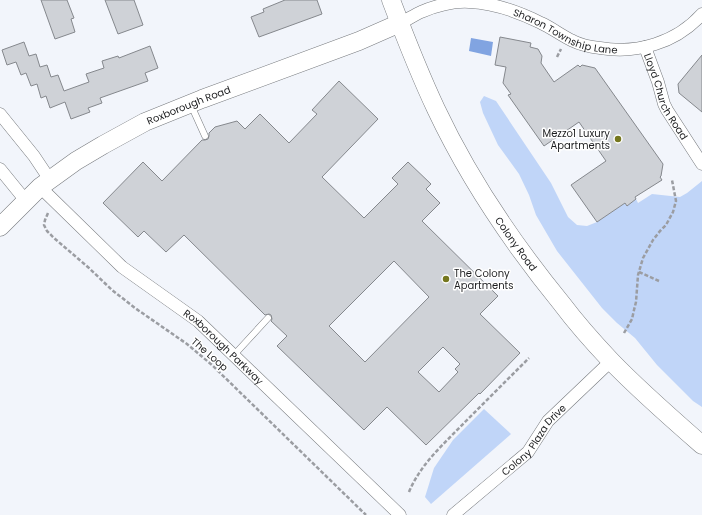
<svg xmlns="http://www.w3.org/2000/svg" width="702" height="515" font-family="Poppins,sans-serif">
	<style>
		.green { fill: #c0d5f8 }
		.water { fill: #81a4e1 }
		.building { fill: #cfd2d7; stroke: #85888d; fill-rule: evenodd }
		.lines { fill: none; stroke-linecap: round; stroke-linejoin: round }
		.lane-casing { stroke: #777a7e; stroke-width: 7 }
		.street-casing { stroke: #777a7e; stroke-width: 13 }
		.secondary-casing { stroke: #777a7e; stroke-width: 19 }
		.path { stroke: #9b9da2; stroke-width: 2.5; stroke-dasharray: 4 2; stroke-linecap: butt }
		.lane { stroke: #fff; stroke-width: 6 }
		.street { stroke: #fff; stroke-width: 12 }
		.secondary { stroke: #fff; stroke-width: 18 }
		.poi-dot { fill: #75771e; stroke: #fff; stroke-width: 1.5 }
		.labels { text-anchor: middle; stroke-width: 3; stroke-linejoin: round; paint-order: stroke }
		.street-label { font-size: 10px; fill: #1c1d1f; stroke: #fff }
		.poi-label { font-size: 10px; fill: #1c1d1f; stroke: #fff; text-anchor: end }
	</style>
	<rect width="100%" height="100%" fill="#f2f5fb"/>
	<!-- green -->
	<g class="green">
		<path d="M 484,96 L 496,101 L 551,183 L 568,217 L 577,225 L 587,226 L 597,222 L 625,203 L 627,206 L 636,199 L 638,203 L 652,194 L 680,197 L 687,193 L 702,181 L 702,407 L 693,401 L 657,365 L 635,338 L 617,323 L 602,308 L 557,251 L 536,215 L 529,195 L 519,174 L 498,145 L 483,113 L 480,102 Z"/>
		<path d="M 484,409 L 511,434 L 431,504 L 425,497 L 434,468 L 453,440 Z"/>
	</g>
	<!-- water -->
	<path class="water" d="M 471,38 L 493,42 L 491,56 L 469,51 Z"/>
	<!-- building -->
	<g class="building">
		<path d="M 41,0 L 67,0 L 74,18 L 71,19 L 75,32 L 55,39 Z"/>
		<path d="M 105,0 L 134,0 L 143,25 L 118,34 Z"/>
		<path d="M 285,0 L 317,0 L 322,14 L 259,37 L 251,17 L 264,12 L 263,9 Z"/>
		<path d="M 500,37 L 531,43 L 530,47 L 538,49 L 542,56 L 541,63 L 554,82 L 578,65 L 580,67 L 582,65 L 595,68 L 663,164 L 661,176 L 660,177 L 662,180 L 635,197 L 636,199 L 627,206 L 625,203 L 597,222 L 571,185 L 606,161 L 579,122 L 544,146 L 508,95 L 511,94 L 503,83 L 506,67 L 495,65 Z"/>
		<path d="M 24,42 L 29,56 L 36,54 L 40,67 L 47,65 L 51,77 L 58,75 L 64,91 L 89,82 L 86,74 L 104,68 L 102,61 L 118,56 L 119,58 L 150,46 L 158,68 L 145,73 L 148,81 L 100,98 L 102,103 L 88,108 L 90,112 L 71,119 L 65,102 L 50,108 L 46,96 L 41,98 L 37,84 L 31,86 L 26,73 L 21,75 L 16,62 L 7,65 L 2,50 Z"/>
		<path d="M 702,55 L 702,112 L 679,93 L 678,84 Z"/>
		<path d="M 339,81 L 378,119 L 322,177 L 364,218 L 398,184 L 392,178 L 408,162 L 431,184 L 426,189 L 440,203 L 422,221 L 498,296 L 480,314 L 520,353 L 480,394 L 479,393 L 426,445 L 387,407 L 364,430 L 277,346 L 287,336 L 271,321 L 272,319 L 271,315 L 269,314 L 265,315 L 184,235 L 166,252 L 144,231 L 138,237 L 103,203 L 143,162 L 162,181 L 202,140 L 205,140 L 208,139 L 209,136 L 209,133 L 215,127 L 237,121 L 245,129 L 260,114 L 289,143 L 317,114 L 312,110 ZM 394,261 L 429,297 L 365,362 L 329,326 ZM 443,347 L 460,364 L 455,369 L 458,372 L 439,392 L 418,372 Z"/>
	</g>
	<g class="lines">
		<!-- lane casing -->
		<g class="lane-casing">
			<g id="lane">
				<path d="M 191,105 L 205,136"/>
				<path d="M 234,355 L 268,318"/>
			</g>
		</g>
		<!-- street casing -->
		<g class="street-casing">
			<g id="street">
				<path id="s1" d="M 400,23 C 407,20 414,15 421,12 C 434,6 454,1 469,2 C 493,3 519,12 541,23 C 552,28 562,36 573,41 C 581,45 591,47 600,48 C 637,54 676,43 702,14"/>
				<path id="s2" d="M 645,47 L 658,82 L 664,104 L 667,110 L 702,164"/>
				<path d="M 0,114 L 34,156 L 50,180"/>
				<path d="M 0,169 L 26,201"/>
				<path id="s3" d="M 40,187 L 122,267 L 198,321 L 400,515"/>
				<path id="s4" d="M 453,515 L 528,452 L 548,421 L 611,361"/>
			</g>
		</g>
		<!-- secondary casing -->
		<g class="secondary-casing">
			<g id="secondary">
				<path id="s5" d="M 391,0 C 405,37 419,73 436,109 C 469,179 513,244 562,304 C 577,324 594,343 611,361 C 640,391 671,418 702,445"/>
				<path id="s6" d="M 0,227 L 40,187 L 76,161 L 103,145 L 145,122 L 202,99 L 359,41 L 400,23"/>
			</g>
		</g>
		<!-- path -->
		<g class="path">
			<path d="M 557,57 L 561,49"/>
			<path d="M 48,213 L 45,220 L 44,225 L 47,231 L 54,238 L 89,268 L 112,290 L 135,308 L 187,344 L 212,365 L 366,515"/>
			<path d="M 639,272 L 659,281"/>
			<path d="M 624,333 L 632,319 L 634,310 L 636,302 L 638,275 L 643,258 L 653,240 L 660,231 L 666,225 L 673,212 L 676,201 L 672,180"/>
			<path d="M 409,492 C 421,463 445,443 466,421 C 487,400 508,379 529,358"/>
		</g>
		<!-- lane -->
		<use href="#lane" class="lane"/>
		<!-- street -->
		<use href="#street" class="street"/>
		<!-- secondary -->
		<use href="#secondary" class="secondary"/>
	</g>
	<!-- markers -->
	<g class="poi-dot">
		<circle cx="618" cy="139" r="4"/>
		<circle cx="446" cy="279" r="4"/>
	</g>
	<g class="labels">
		<!-- street labels -->
		<g class="street-label">
			<text dy="4" stroke="none"><textPath href="#s1" startOffset="175">Sharon Township Lane</textPath></text>
			<text dy="4" stroke="none"><textPath href="#s2" startOffset="54">Lloyd Church Road</textPath></text>
			<text dy="4" stroke="none"><textPath href="#s6" startOffset="227">Roxborough Road</textPath></text>
			<text dy="4" stroke="none"><textPath href="#s5" startOffset="275">Colony Road</textPath></text>
			<text dy="4" stroke="none"><textPath href="#s3" startOffset="244">Roxborough Parkway</textPath></text>
			<text transform="translate(210 354) rotate(41)" y="4">The Loop</text>
			<text dy="4" stroke="none"><textPath href="#s4" startOffset="111">Colony Plaza Drive</textPath></text>
		</g>
		<!-- poi labels -->
		<g class="poi-label">
			<text x="610" y="137">Mezzo1 Luxury<tspan x="610" dy="12">Apartments</tspan></text>
			<text x="454" y="277" text-anchor="start">The Colony<tspan x="454" dy="12">Apartments</tspan></text>
		</g>
	</g>
</svg>
